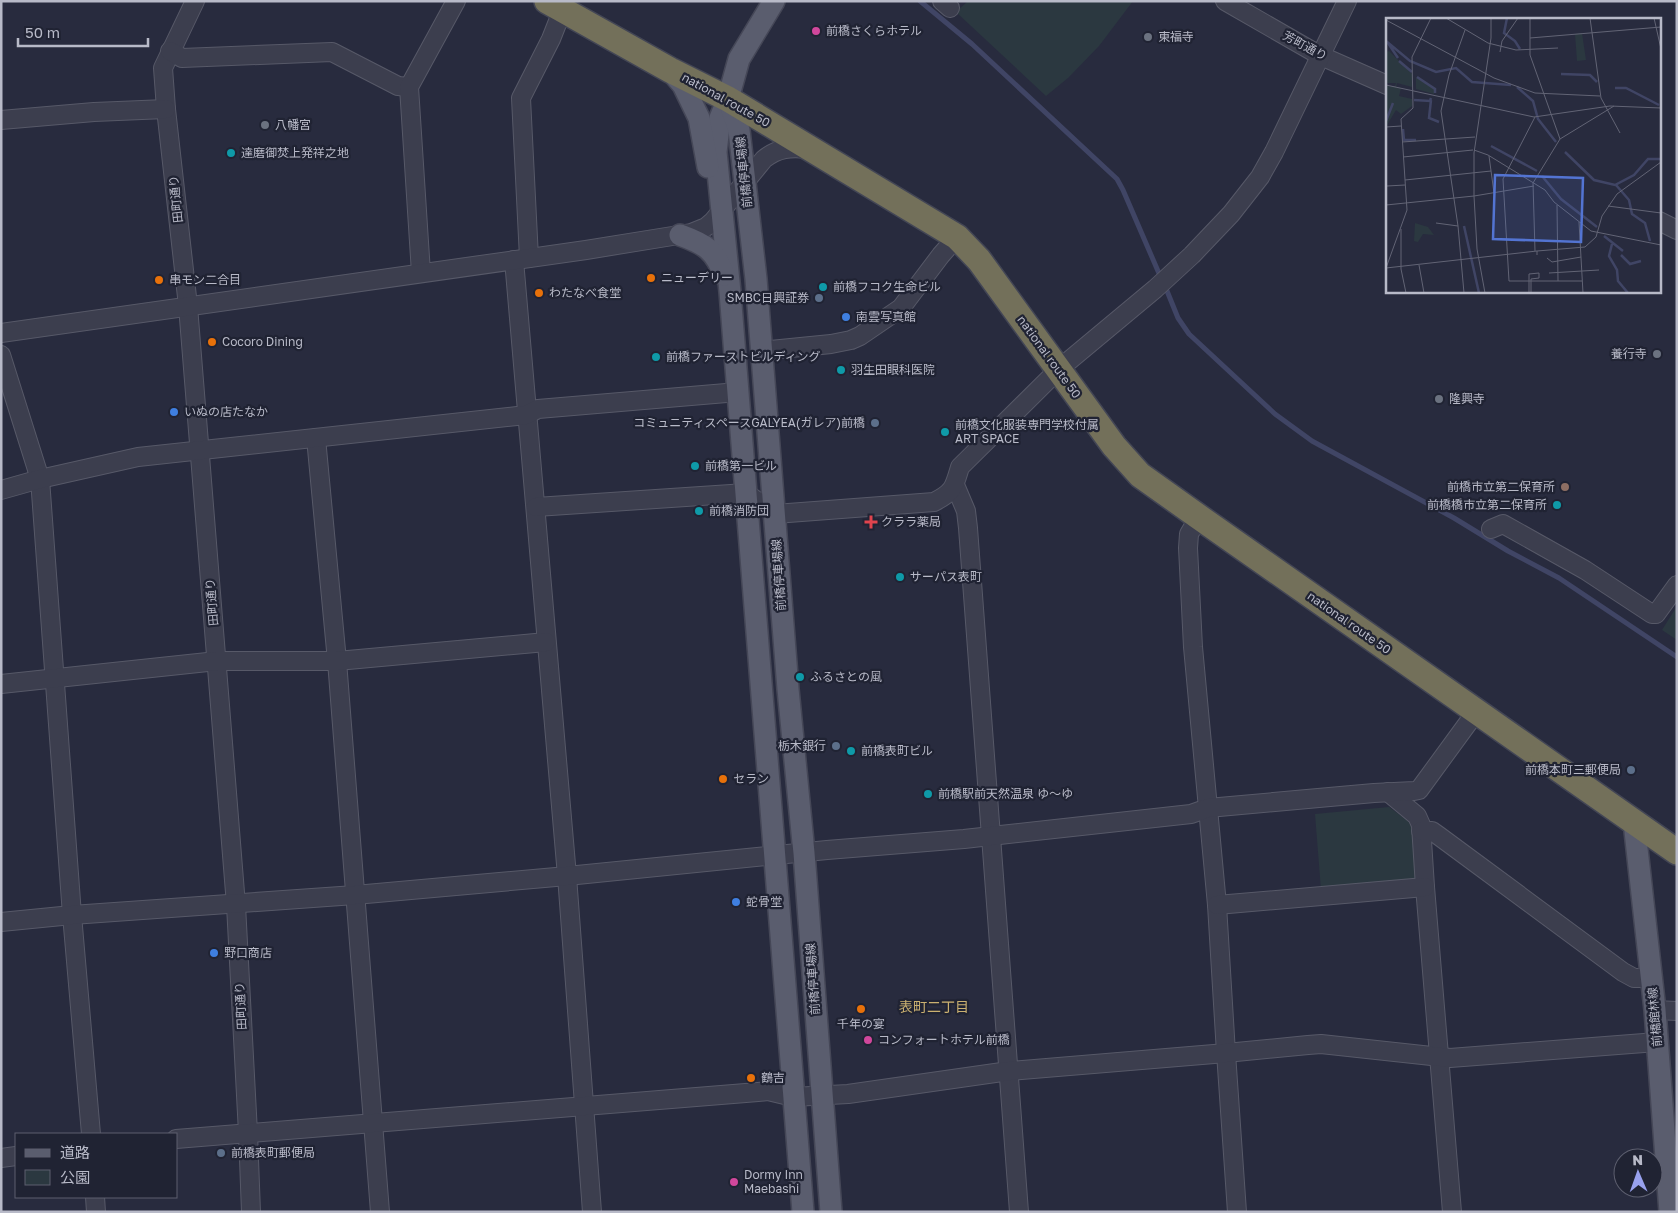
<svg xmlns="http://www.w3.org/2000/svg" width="1678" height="1213" font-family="'Golos Text','Noto Sans JP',sans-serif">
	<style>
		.green { fill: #2b3840 }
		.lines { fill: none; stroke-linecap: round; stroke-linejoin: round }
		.stream { stroke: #404565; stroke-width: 5 }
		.minor-casing { stroke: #575968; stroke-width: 20 }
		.major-casing { stroke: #454757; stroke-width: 24 }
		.highway-casing { stroke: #434655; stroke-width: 28 }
		.minor { stroke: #3c3e4e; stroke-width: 18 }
		.major { stroke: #5a5d6e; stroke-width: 21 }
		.highway { stroke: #73705a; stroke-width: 25 }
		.hotel-dot { fill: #d1479c; stroke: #202333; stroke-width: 2 }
		.worship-dot { fill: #6b7280; stroke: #202333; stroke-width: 2 }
		.culture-dot { fill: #0f9aa8; stroke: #202333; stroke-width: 2 }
		.food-dot { fill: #e8710a; stroke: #202333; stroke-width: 2 }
		.service-dot { fill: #5c6f8a; stroke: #202333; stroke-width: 2 }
		.shop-dot { fill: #3f7fe0; stroke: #202333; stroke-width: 2 }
		.education-dot { fill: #8d6e63; stroke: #202333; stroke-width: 2 }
		.health-dot { fill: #e0444e; stroke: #202333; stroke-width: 2 }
		.labels { text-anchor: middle; stroke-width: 4.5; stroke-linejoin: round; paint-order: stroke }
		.poi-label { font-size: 12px; fill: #b8bac8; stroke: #202333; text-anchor: start }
		.street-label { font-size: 12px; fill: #b8bac8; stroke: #202333 }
		.neighbourhood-label { font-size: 14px; fill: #cbb171; stroke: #202333 }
		.inset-river { fill: none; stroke: #404565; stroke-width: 2.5 }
		.inset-road { fill: none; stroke: #626475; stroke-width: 1 }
		.view { fill: #5374d2; fill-opacity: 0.15; stroke: #5374d2; stroke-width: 2.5 }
		.inset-edge { fill: none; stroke: #b8bac8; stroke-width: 2.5 }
	</style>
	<rect width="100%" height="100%" fill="#282b3e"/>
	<!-- green -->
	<g class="green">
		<path d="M 968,1 L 1133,1 L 1099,46 L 1068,78 L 1046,96 L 956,12 Z"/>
		<path d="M 1677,606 L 1677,640 L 1662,630 Z"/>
		<path d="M 1389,807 L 1416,827 L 1419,875 L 1414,883 L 1321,890 L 1315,814 Z"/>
	</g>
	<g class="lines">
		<!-- stream -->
		<g class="stream">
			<path d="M 920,1 L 972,44 L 1117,179 L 1123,190 L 1161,278"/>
			<path d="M 1165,286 L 1178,318 L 1189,334 L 1275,414 L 1312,441 L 1454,518 L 1508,551 L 1559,578 L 1677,657"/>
		</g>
		<!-- minor casing -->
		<g class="minor-casing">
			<g id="minor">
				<path d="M 195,1 L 163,68 L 166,109 L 188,306 L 236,905 L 248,1133 L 251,1212"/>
				<path d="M 942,1 L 950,8"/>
				<path d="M 1225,1 L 1319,55 L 1387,85"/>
				<path d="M 170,51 L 182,58 L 332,52 L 398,86 L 409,87"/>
				<path d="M 1,120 L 94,112 L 166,109"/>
				<path d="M 1659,221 L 1677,230"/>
				<path d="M 529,258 L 521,98 L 551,39 L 566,1"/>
				<path d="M 514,260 L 567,876 L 592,1212"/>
				<path d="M 421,273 L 409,87 L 456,1"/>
				<path d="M 1,333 L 586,250 L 691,233 L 706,227 L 713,221 L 764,159 C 778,148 790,147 808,149"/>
				<path d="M 761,351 L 831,344 L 851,340 L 860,336 L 901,308 L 941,255 L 957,237"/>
				<path d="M 1,355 L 40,479 L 72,915 L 91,1134"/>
				<path d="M 316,438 L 337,661 L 380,1212"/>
				<path d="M 955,485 L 966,511 L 968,528 L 1019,1212"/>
				<path d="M 1,490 L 40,479 L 138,457 L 526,415 L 538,409 L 738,392"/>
				<path d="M 536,507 L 746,493 L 775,514 L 934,502 C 954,492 954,487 960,467 L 1059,369 L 1155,289 L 1192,255 L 1231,214 L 1260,177 L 1274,152 L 1347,1"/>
				<path d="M 1199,517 L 1189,534 L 1188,548 L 1193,647 L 1217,905 L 1226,1053 L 1237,1212"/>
				<path d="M 1491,529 L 1503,524 L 1585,570 L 1652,614 L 1656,614 L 1677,585"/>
				<path d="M 1,684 L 217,661 L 337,661 L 546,642"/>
				<path d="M 1388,792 L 1417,816 L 1421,825 L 1425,887 L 1452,1212"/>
				<path d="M 1421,831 L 1432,831 L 1439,836 L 1623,972 L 1634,978 L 1651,978"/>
				<path d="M 1217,905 L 1425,887"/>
				<path d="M 1,922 L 72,915 L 355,895 L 567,876 L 827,850 L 964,839 L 1191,814 L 1208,808 L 1374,793 L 1414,791 L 1419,790 L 1476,712"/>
				<path d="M 1655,1010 L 1677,1011"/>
				<path d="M 176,1139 L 758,1092 L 768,1091 L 793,1097 L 848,1094 L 1009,1071 L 1226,1053 L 1308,1045 L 1321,1044 L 1450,1058 L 1657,1042"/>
				<path d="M 1,1158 L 16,1156"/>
				<path d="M 95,1197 L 96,1212"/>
			</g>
		</g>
		<!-- major casing -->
		<g class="major-casing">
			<g id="major">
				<path d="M 774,1 L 739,59 L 728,99 L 720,118 L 716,152 L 730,292 L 803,1212"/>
				<path d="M 670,70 L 683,85 L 699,118 L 708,167"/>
				<path d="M 728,99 L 739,130 L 756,279 L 788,689 L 804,853 L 831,1212"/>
				<path d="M 680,235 C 705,244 715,250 724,275"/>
				<path d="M 1634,822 L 1655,1010 L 1670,1212"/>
			</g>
		</g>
		<!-- highway casing -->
		<g class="highway-casing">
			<path id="highway" d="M 547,1 L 670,70 L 728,99 L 957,237 L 979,260 L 1114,446 L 1140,475 L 1199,517 L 1677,852"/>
		</g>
		<!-- minor -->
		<use href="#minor" class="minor"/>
		<!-- major -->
		<use href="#major" class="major"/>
		<!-- highway -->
		<use href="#highway" class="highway"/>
	</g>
	<!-- markers -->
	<g class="hotel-dot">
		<circle cx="816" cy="31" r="5"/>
		<circle cx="868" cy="1040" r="5"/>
		<circle cx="734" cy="1182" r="5"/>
	</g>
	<g class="worship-dot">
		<circle cx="1148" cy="37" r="5"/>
		<circle cx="265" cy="125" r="5"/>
		<circle cx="1657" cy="354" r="5"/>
		<circle cx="1439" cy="399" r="5"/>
	</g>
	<g class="culture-dot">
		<circle cx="231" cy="153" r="5"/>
		<circle cx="823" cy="287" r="5"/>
		<circle cx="656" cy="357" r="5"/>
		<circle cx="841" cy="370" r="5"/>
		<circle cx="945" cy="432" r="5"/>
		<circle cx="695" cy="466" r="5"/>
		<circle cx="1557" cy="505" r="5"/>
		<circle cx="699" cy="511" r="5"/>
		<circle cx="900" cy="577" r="5"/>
		<circle cx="800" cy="677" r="5"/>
		<circle cx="851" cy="751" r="5"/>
		<circle cx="928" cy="794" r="5"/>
	</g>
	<g class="food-dot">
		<circle cx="651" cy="278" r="5"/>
		<circle cx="159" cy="280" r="5"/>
		<circle cx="539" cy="293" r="5"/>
		<circle cx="212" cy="342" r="5"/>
		<circle cx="723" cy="779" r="5"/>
		<circle cx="861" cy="1009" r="5"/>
		<circle cx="751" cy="1078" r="5"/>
	</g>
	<g class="service-dot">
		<circle cx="819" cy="298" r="5"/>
		<circle cx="875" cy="423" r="5"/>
		<circle cx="836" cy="746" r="5"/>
		<circle cx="1631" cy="770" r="5"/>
		<circle cx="221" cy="1153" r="5"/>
	</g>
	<g class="shop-dot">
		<circle cx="846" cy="317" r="5"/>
		<circle cx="174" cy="412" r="5"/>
		<circle cx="736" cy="902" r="5"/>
		<circle cx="214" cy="953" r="5"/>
	</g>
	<circle class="education-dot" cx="1565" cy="487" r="5"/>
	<path class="health-dot" d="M868.5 514.5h5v5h5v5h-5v5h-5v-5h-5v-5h5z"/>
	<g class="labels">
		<!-- poi labels -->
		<g class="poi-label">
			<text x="826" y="35">前橋さくらホテル</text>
			<text x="1158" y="41">東福寺</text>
			<text x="275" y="129">八幡宮</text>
			<text x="241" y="157">達磨御焚上発祥之地</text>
			<text x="661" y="282">ニューデリー</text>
			<text x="169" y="284">串モン二合目</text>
			<text x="833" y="291">前橋フコク生命ビル</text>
			<text x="549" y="297">わたなべ食堂</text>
			<text x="809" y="302" text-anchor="end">SMBC日興証券</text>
			<text x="856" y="321">南雲写真館</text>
			<text x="222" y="346">Cocoro Dining</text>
			<text x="1647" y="358" text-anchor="end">養行寺</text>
			<text x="666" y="361">前橋ファーストビルディング</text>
			<text x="851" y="374">羽生田眼科医院</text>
			<text x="1449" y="403">隆興寺</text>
			<text x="184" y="416">いぬの店たなか</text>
			<text x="865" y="427" text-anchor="end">コミュニティスペースGALYEA(ガレア)前橋</text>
			<text x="955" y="429">前橋文化服装専門学校付属<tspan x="955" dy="14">ART SPACE</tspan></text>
			<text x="705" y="470">前橋第一ビル</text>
			<text x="1555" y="491" text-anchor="end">前橋市立第二保育所</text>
			<text x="1547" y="509" text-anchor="end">前橋橋市立第二保育所</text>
			<text x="709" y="515">前橋消防団</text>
			<text x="881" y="526">クララ薬局</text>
			<text x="910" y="581">サーパス表町</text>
			<text x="810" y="681">ふるさとの風</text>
			<text x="826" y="750" text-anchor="end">栃木銀行</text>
			<text x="861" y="755">前橋表町ビル</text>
			<text x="1621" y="774" text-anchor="end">前橋本町三郵便局</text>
			<text x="733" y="783">セラン</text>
			<text x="938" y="798">前橋駅前天然温泉 ゆ～ゆ</text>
			<text x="746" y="906">蛇骨堂</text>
			<text x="224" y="957">野口商店</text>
			<text x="861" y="1028" text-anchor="middle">千年の宴</text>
			<text x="878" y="1044">コンフォートホテル前橋</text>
			<text x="761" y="1082">鶴吉</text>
			<text x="231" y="1157">前橋表町郵便局</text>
			<text x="744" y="1179">Dormy Inn<tspan x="744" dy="14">Maebashi</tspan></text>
		</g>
		<!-- street labels -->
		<g class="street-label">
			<text transform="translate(1305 46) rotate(28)" y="4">芳町通り</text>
			<text transform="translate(726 100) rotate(29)" y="4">national route 50</text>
			<text transform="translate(744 172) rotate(-96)" y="4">前橋停車場線</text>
			<text transform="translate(176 199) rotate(-96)" y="4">田町通り</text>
			<text transform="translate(1049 357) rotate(54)" y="4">national route 50</text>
			<text transform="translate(779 575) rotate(-94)" y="4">前橋停車場線</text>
			<text transform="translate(212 602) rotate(-95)" y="4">田町通り</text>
			<text transform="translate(1349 623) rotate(35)" y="4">national route 50</text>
			<text transform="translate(813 979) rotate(-94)" y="4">前橋停車場線</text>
			<text transform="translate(241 1006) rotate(-93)" y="4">田町通り</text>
			<text transform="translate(1655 1017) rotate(-95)" y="4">前橋館林線</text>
		</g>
		<!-- neighbourhood labels -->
		<g class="neighbourhood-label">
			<text x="934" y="1012">表町二丁目</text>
		</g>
	</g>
	<!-- overview -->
	<g transform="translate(1386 18)">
		<rect width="275" height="275" fill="#282b3e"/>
		<path d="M 196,15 L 200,42 L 191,43 L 189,16 ZM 3,33 L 26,56 L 26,69 L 11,65 L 10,69 L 15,70 L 13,78 L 26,81 L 26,88 L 15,96 L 10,92 L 1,107 L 0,68 L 9,68 L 10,65 L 0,65 L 0,34 ZM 30,59 L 48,71 L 48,76 L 30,71 ZM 29,205 L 42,209 L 48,217 L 37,216 L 32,224 L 28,223 Z" fill="#2b3840"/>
		<path class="inset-river" d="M 121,0 L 118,15 L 129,23 L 134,31M 0,23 L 24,43 L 50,54 L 70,50 L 86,64 L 125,67M 2,25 L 12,40M 13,43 L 26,54M 175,56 L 204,57 L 211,64M 31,59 L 49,71 L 49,75M 131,69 L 147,83 L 152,101 L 170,124M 229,70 L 240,70 L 273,87M 28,82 L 44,83 L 45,80M 45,82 L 43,100 L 53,104M 0,103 L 7,85M 17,111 L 18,122 L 30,122M 105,128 L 151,153M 179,134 L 208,162 L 229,167 L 248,157 L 262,141 L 275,141M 156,158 L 175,181 L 211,209M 230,167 L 243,182 L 246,196 L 259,205 L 264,223M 78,208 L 93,275M 218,218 L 237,233M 226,226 L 223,238 L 231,252 L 232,263 L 242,275M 235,237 L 244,246 L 255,243"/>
		<path class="inset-road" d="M 60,0 L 102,25 L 130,32 L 172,30M 144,0 L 144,37 L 174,121 L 147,165 L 149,233M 204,0 L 215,80 L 234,115M 268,0 L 275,31M 0,2 L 108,60 L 149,75 L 214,78M 144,20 L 275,9M 114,34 L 116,23 L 132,0M 0,67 L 148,99 L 224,88 L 275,90M 149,99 L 117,161 L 123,263 L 196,263M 0,109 L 15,108M 174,121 L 228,88M 16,124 L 89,119M 88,132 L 102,137 L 159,172 L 168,184 L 205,213 L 275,227M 103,138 L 108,175M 17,139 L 87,132M 19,162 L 105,153M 1,168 L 19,167M 88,178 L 148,168M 88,178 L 91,231 L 99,275M 88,178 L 88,135 L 105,20 L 105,0M 0,187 L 88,178M 171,187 L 172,263M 222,188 L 275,195M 193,204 L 197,275M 50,205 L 72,208M 15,211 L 15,251 L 20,275M 151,237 L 151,233 L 199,229 L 210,219 L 216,198 L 231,176 L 275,144M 161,240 L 166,244 L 195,239M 33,247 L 38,275M 0,250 L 21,192 L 15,101 L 27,90 L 26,39 L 45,0M 0,250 L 151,233M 163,255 L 213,252M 78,275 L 72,208 L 55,93 L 63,57 L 79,12M 143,275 L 143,256 L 153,255 L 153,260 L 145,261 L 145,275"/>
		<path class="view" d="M 109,157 L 197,160 L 195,224 L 107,221 Z"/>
		<rect width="275" height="275" class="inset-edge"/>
	</g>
	<!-- border -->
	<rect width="1678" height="1213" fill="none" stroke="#b8bac8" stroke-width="5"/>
	<!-- legend -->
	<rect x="15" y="1133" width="162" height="65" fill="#202333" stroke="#5d5f6f"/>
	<rect x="25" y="1149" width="25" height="8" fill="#5a5d6e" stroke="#5d5f6f"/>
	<text x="60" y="1158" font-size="15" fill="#b8bac8">道路</text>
	<rect x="25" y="1170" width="25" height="15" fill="#2b3840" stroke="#5d5f6f"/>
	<text x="60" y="1183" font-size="15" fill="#b8bac8">公園</text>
	<!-- north arrow -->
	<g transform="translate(1638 1173) rotate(358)"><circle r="24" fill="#202333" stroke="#5d5f6f"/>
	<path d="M0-4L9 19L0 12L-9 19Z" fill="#98a1ee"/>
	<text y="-8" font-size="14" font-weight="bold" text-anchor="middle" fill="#b8bac8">N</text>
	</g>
	<!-- scale -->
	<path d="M18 38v8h130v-8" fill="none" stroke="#b8bac8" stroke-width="2.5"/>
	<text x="25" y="38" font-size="15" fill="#b8bac8" stroke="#202333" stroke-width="4" paint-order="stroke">50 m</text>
</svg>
